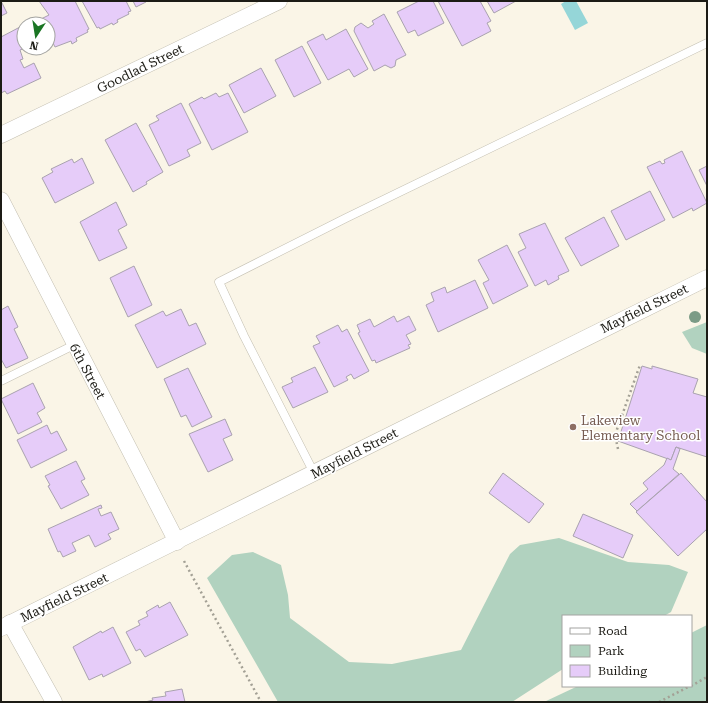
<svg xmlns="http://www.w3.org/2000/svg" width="708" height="703" font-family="'Roboto Serif',serif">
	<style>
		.green { fill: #b1d2bf }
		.water { fill: #95d6d8 }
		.building { fill: #e6ccf9; stroke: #a9a2af }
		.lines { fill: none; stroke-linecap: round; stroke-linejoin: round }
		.service-casing { stroke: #c3bfb1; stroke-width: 9 }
		.minor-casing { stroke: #c3bfb1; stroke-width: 17 }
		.path { stroke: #a3a095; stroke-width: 2.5; stroke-dasharray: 2 3; stroke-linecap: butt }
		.service { stroke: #fff; stroke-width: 8 }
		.minor { stroke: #fff; stroke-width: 16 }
		.tree { fill: #7b9b86 }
		.education-dot { fill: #8d6e63; stroke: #fff; stroke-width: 1.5 }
		.labels { text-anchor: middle; stroke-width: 3; stroke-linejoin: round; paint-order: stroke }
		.street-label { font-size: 13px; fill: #1c1b15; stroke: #fff }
		.education-label { font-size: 13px; fill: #785e54; stroke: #fff; text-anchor: start }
	</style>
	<rect width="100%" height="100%" fill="#faf5e7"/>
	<!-- green -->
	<g class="green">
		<path d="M 707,322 L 707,354 L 692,348 L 682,332 Z"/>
		<path d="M 559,538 L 628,562 L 669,565 L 688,572 L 671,612 L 664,616 L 563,616 L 563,669 L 512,702 L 278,702 L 207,578 L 232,555 L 253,552 L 281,565 L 288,595 L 290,618 L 349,662 L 392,664 L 461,650 L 510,554 L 520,545 Z"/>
		<path d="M 707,625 L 707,702 L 544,702 L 578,686 L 691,686 L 691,633 Z"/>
	</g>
	<!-- water -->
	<path class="water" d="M 566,1 L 576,1 L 588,23 L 575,30 L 561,4 Z"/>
	<!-- building -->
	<g class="building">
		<path d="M 1,1 L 7,13 L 1,16 Z"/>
		<path d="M 39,1 L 75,1 L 89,29 L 87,30 L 88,32 L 76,38 L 77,41 L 72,44 L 71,41 L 55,47 L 48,33 L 48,24 L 43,24 L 41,19 L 49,15 Z"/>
		<path d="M 82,1 L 126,1 L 131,11 L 128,12 L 129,14 L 117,20 L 118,22 L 113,25 L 112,23 L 100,29 L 99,27 L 97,28 Z"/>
		<path d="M 133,1 L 145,1 L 146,2 L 136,7 Z"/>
		<path d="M 419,1 L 433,1 L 444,23 L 418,36 L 415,30 L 408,33 L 397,12 Z"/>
		<path d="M 438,1 L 480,1 L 491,21 L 487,23 L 491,31 L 462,46 Z"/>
		<path d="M 487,1 L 516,1 L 494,13 Z"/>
		<path d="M 384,14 L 406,55 L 396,60 L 395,66 L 391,68 L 385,65 L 374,71 L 354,31 L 355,27 L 361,23 L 368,28 L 374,24 L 372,21 Z"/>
		<path d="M 20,27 L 24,35 L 25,48 L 20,50 L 23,59 L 20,60 L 24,68 L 34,63 L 41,78 L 7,94 L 5,91 L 1,93 L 1,37 Z"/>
		<path d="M 346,29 L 368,69 L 354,77 L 349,69 L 328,80 L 307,42 L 323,34 L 326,40 Z"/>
		<path d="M 302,46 L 321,83 L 294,97 L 275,60 Z"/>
		<path d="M 261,68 L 276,96 L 244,113 L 229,85 Z"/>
		<path d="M 216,93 L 219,97 L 228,93 L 248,132 L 212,150 L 189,104 L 202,97 L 204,99 Z"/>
		<path d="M 181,103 L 201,143 L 187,150 L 190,156 L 169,166 L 149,125 L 159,120 L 156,116 Z"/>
		<path d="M 136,123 L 163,172 L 146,182 L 147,184 L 133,192 L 105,140 Z"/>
		<path d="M 682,151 L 707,203 L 693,211 L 692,208 L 673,218 L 647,167 L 660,161 L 662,164 L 665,163 L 664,160 Z"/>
		<path d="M 82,158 L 94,183 L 55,203 L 42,178 L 53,172 L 51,169 L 72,159 L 74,163 Z"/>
		<path d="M 707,166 L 707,186 L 699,170 Z"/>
		<path d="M 650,191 L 665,220 L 626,240 L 611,211 Z"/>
		<path d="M 116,202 L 127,225 L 118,230 L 127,248 L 99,261 L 80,222 Z"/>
		<path d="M 604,217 L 619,246 L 581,266 L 565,238 Z"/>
		<path d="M 545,223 L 569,271 L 558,276 L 559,279 L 548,285 L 546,280 L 535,286 L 518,252 L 526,248 L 519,234 Z"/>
		<path d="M 507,245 L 528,286 L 493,304 L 483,283 L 489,280 L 478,260 Z"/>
		<path d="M 134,266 L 152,305 L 128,317 L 110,278 Z"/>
		<path d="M 475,280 L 488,308 L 438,332 L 426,305 L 434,301 L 431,293 L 445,287 L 447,293 Z"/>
		<path d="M 8,306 L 18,327 L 14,329 L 28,358 L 6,368 L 1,359 L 1,310 Z"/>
		<path d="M 181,309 L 189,326 L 196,323 L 206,344 L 157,368 L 135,325 L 163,311 L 166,316 Z"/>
		<path d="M 394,316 L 397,322 L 409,316 L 416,330 L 406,335 L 411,344 L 408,345 L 410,348 L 376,363 L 375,360 L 372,361 L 358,333 L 360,332 L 357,325 L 370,319 L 374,327 Z"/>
		<path d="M 338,325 L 342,332 L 347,329 L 369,371 L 354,379 L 351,374 L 346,377 L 348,380 L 334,387 L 313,346 L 320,343 L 316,336 Z"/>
		<path d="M 642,366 L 652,369 L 652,366 L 698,379 L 693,393 L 707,397 L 707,457 L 676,447 L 671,460 L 618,441 Z"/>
		<path d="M 315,367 L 328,392 L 293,408 L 282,387 L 293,382 L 291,378 Z"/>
		<path d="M 188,368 L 212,417 L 192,427 L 186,415 L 181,417 L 164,379 Z"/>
		<path d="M 33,383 L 45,408 L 37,413 L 42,422 L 18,434 L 1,399 Z"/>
		<path d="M 225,419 L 232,435 L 223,439 L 233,460 L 208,472 L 189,434 Z"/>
		<path d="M 47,425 L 51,434 L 57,431 L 67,450 L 31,468 L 17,440 Z"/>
		<path d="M 676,447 L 680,449 L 673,469 L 679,474 L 637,511 L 630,504 L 648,489 L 643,483 L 664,465 L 667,458 L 671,460 Z"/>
		<path d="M 76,461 L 85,479 L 81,481 L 89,495 L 61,509 L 48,486 L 50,485 L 45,476 Z"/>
		<path d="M 503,473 L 544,504 L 529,523 L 489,493 Z"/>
		<path d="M 681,473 L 707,502 L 707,529 L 678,556 L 636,512 Z"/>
		<path d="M 101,505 L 102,508 L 98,509 L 101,516 L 111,512 L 119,529 L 108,534 L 111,539 L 95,547 L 89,535 L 72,543 L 76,551 L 63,557 L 60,551 L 58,552 L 48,529 Z"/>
		<path d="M 583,514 L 633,535 L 623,558 L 573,536 Z"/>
		<path d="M 170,602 L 188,635 L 145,657 L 140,649 L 136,651 L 126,632 L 140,625 L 138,621 L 148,616 L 146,612 L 158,605 L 159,608 Z"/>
		<path d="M 113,627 L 131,663 L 103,677 L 102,674 L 89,680 L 73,647 L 101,631 L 102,633 Z"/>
		<path d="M 182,689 L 185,702 L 145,702 L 153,700 L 152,698 L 166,696 L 165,692 Z"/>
	</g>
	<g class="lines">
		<!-- service casing -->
		<g class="service-casing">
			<g id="service">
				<path d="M 1,381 L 74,345"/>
				<path d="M 314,473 L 244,336 L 219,282 L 346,218 L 707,43"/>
			</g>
		</g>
		<!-- minor casing -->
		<g class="minor-casing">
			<g id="minor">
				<path d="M 1,135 L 279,1"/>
				<path d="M 1,200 L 177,542"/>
				<path d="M 10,623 L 54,702"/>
				<path d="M 1,628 L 707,278"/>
			</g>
		</g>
		<!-- path -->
		<g class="path">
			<path d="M 618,449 L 615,435 L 640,365"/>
			<path d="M 184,561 L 261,702"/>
			<path d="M 691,686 L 707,677"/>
			<path d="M 659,702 L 690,686"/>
		</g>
		<!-- service -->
		<use href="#service" class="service"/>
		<!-- minor -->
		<use href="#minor" class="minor"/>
	</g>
	<!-- trees -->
	<circle class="tree" cx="695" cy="317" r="6"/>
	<!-- markers -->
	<circle class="education-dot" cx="573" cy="427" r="4"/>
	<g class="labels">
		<!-- street labels -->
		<g class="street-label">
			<text transform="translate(140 68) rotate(-26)" y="5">Goodlad Street</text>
			<text transform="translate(644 308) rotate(-26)" y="5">Mayfield Street</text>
			<text transform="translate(88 371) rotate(62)" y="5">6th Street</text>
			<text transform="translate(354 453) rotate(-27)" y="5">Mayfield Street</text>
			<text transform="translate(64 597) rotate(-26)" y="5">Mayfield Street</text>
		</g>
		<!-- education labels -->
		<g class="education-label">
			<text x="581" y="425">Lakeview<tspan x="581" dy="15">Elementary School</tspan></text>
		</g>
	</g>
	<!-- border -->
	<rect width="708" height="703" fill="none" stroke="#1c1b15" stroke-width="4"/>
	<!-- legend -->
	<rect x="562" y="615" width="130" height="72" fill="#ffffff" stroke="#a4a4a1"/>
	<rect x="570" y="628" width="20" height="6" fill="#ffffff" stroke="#a4a4a1"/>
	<text x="598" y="635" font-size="12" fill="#1c1b15">Road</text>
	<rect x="570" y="645" width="20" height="12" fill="#b1d2bf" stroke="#a4a4a1"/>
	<text x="598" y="655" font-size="12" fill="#1c1b15">Park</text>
	<rect x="570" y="665" width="20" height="12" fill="#e6ccf9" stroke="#a4a4a1"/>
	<text x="598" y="675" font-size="12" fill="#1c1b15">Building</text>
	<!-- north arrow -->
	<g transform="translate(36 36) rotate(192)"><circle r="19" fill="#ffffff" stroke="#a4a4a1"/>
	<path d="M0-3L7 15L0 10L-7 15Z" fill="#1a7523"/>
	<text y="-6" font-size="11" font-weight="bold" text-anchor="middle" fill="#1c1b15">N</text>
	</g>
</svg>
